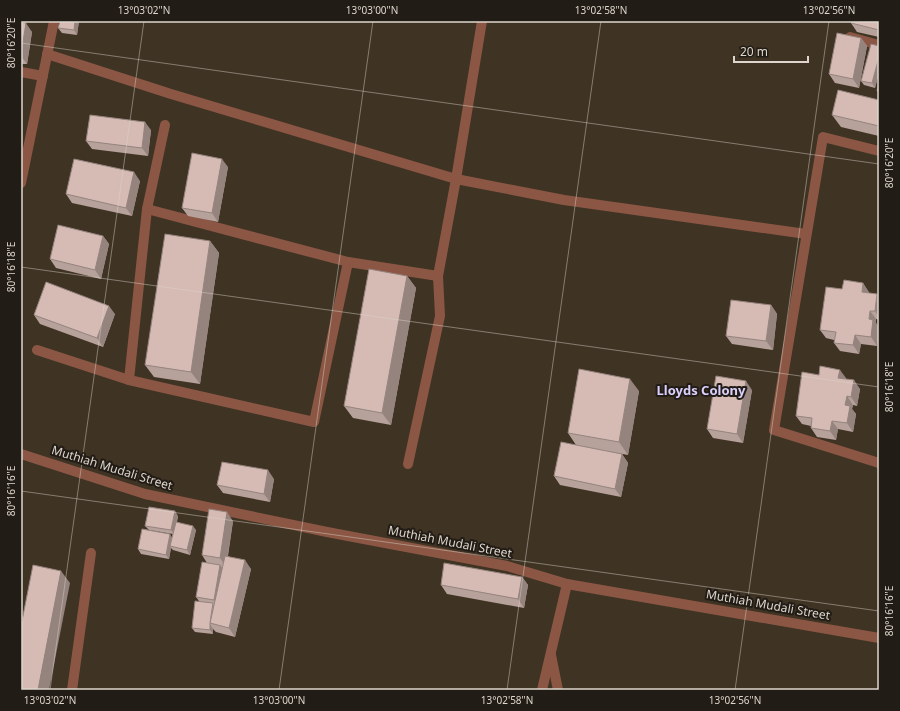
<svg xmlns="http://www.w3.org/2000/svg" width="900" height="711" font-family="'Noto Sans',sans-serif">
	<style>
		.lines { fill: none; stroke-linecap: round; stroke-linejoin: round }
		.lane { stroke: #8b5744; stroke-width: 10 }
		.street { stroke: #8b5744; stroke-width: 10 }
		.wall { fill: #b7a19b }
		.shaded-wall { fill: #95837e }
		.building { fill: #d5bbb4; stroke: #95837e }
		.ticks { fill: none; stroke: #ded6cd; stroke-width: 1; stroke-opacity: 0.45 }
		.labels { text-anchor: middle; stroke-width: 4; stroke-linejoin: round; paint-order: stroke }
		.street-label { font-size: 12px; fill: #ded6cd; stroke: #211c15 }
		.neighbourhood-label { font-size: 13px; font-weight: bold; fill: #dbcffb; stroke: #211c15 }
		.neatline { fill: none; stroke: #ded6cd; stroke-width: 1.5 }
		.ticks-label { font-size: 10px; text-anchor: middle; fill: #ded6cd }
	</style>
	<rect width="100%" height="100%" fill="#3f3324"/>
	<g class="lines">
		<!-- lane -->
		<g class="lane">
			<path d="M 147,209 L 348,262 L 438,276"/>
			<path d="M 37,350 L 129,380 L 314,422 L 348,262"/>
			<path d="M 129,380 L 147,209 L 165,125"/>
			<path d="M 408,464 L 440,316 L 438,276 L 456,179"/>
		</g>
		<!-- street -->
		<g class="street">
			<path d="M 850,37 L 879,45"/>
			<path d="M 47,54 L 171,94 L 456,179 L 564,200 L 806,234"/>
			<path d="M 21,72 L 43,76"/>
			<path d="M 879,151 L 823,137 L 774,430 L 879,463"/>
			<path d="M 456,179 L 482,21"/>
			<path d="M 21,183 L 54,21"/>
			<path d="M 21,454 L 145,494 L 327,532 L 507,566 L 567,584 L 879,638"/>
			<path d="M 551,655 L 558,690"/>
			<path d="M 72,690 L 91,553"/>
			<path d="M 542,690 L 567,584"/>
		</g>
	</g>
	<!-- wall -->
	<g class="wall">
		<path d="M 79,21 L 77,35 L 62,33 L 58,28 Z"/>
		<path d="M 879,21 L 879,37 L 857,32 L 851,23 Z"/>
		<path d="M 21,22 L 32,32 L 27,64 L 21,64 Z"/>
		<path d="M 861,38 L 867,46 L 859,88 L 835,83 L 829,74 Z"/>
		<path d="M 879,46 L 879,73 L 875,88 L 864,85 L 861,81 Z"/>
		<path d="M 879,100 L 879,136 L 841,127 L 832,115 Z"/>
		<path d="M 151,130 L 148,156 L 92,149 L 86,141 Z"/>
		<path d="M 228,167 L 218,222 L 188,216 L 182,208 Z"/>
		<path d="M 140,181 L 132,216 L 72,203 L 66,194 Z"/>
		<path d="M 103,236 L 109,244 L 101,279 L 56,268 L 50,259 Z"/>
		<path d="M 210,241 L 219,253 L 200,384 L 154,377 L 145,365 Z"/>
		<path d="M 407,276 L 416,288 L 391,425 L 353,418 L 344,406 Z"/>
		<path d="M 863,283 L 869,293 L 877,294 L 879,297 L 879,320 L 876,319 L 876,323 L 879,328 L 877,346 L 861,344 L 859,354 L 840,351 L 834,343 L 834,340 L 826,338 L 820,330 L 842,289 Z"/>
		<path d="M 771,305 L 777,314 L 773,350 L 732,344 L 726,336 Z"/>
		<path d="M 115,314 L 103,347 L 40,324 L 34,315 Z"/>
		<path d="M 819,375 L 846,378 L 846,379 L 860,389 L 857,406 L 853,405 L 852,409 L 856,414 L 853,432 L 838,429 L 836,440 L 817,437 L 811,428 L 811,426 L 802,424 L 796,416 Z"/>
		<path d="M 752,390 L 743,443 L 713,438 L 707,429 Z"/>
		<path d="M 639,391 L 628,455 L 602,450 L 622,454 L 628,463 L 621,497 L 560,485 L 554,476 L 576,445 L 568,433 Z"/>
		<path d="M 274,479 L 270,502 L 223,493 L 217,485 Z"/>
		<path d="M 178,516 L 177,522 L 196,530 L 190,555 L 173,550 L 171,548 L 169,559 L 141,554 L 138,549 L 172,537 L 173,534 L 149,530 L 145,526 Z"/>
		<path d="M 233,521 L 228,556 L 251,569 L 235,637 L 216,632 L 213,629 L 213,634 L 195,632 L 192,628 L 199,601 L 196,597 L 207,563 L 202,555 Z"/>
		<path d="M 522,577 L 528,585 L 524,608 L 447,594 L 441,585 Z"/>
	</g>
	<!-- shaded-wall -->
	<g class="shaded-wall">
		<path d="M 75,21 L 79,21 L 77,35 L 74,30 Z"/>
		<path d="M 26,23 L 32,32 L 27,64 L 21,56 Z"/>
		<path d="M 861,38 L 867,46 L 859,88 L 853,79 Z"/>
		<path d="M 879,57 L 879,73 L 875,88 L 872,83 Z"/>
		<path d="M 145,122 L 151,130 L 148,156 L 142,148 Z"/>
		<path d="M 222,159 L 228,167 L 218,222 L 212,213 Z"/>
		<path d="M 134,172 L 140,181 L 132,216 L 126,208 Z"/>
		<path d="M 103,236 L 109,244 L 101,279 L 95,270 Z"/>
		<path d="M 210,241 L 219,253 L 200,384 L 191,372 Z"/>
		<path d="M 407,276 L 416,288 L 391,425 L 382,413 Z"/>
		<path d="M 863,283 L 869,292 L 868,300 L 862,292 Z"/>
		<path d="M 877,294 L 879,297 L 879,317 L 875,311 Z"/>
		<path d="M 771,305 L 777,314 L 773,350 L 766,341 Z"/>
		<path d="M 109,306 L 115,314 L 103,347 L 97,338 Z"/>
		<path d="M 870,311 L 876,319 L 876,323 L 879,328 L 877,346 L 871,337 L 869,319 Z"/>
		<path d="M 855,335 L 861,344 L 859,354 L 853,345 Z"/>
		<path d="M 840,370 L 846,378 L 844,386 L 838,378 Z"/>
		<path d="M 630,379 L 639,391 L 628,455 L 619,442 Z"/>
		<path d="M 854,380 L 860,389 L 857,406 L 851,397 Z"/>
		<path d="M 746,381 L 752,390 L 743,443 L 737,434 Z"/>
		<path d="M 847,396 L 853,405 L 852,409 L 856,414 L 853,432 L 847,423 L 845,405 Z"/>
		<path d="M 832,421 L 838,429 L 836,440 L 830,431 Z"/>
		<path d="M 622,454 L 628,463 L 621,497 L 615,489 Z"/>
		<path d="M 268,470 L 274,479 L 270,502 L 264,494 Z"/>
		<path d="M 175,511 L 178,516 L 174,534 L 171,530 Z"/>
		<path d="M 227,512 L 233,521 L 226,567 L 220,558 Z"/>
		<path d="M 193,526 L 196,530 L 190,555 L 187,550 Z"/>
		<path d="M 170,534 L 173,539 L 170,546 L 171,548 L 169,559 L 166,555 Z"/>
		<path d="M 245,560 L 251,569 L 235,637 L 229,628 Z"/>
		<path d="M 220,565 L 223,569 L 217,604 L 214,600 Z"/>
		<path d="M 61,571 L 70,583 L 49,690 L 38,690 Z"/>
		<path d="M 522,577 L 528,585 L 524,608 L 518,599 Z"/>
		<path d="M 210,624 L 213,629 L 213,634 L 210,630 Z"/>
	</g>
	<!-- building -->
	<g class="building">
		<path d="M 60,21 L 75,21 L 74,30 L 58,28 Z"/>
		<path d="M 852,21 L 879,21 L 879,30 L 851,23 Z"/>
		<path d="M 21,22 L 26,23 L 21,54 Z"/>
		<path d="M 837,33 L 861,38 L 853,79 L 829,74 Z"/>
		<path d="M 871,44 L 879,46 L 879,57 L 872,83 L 861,81 Z"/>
		<path d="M 879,84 L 879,91 L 877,91 Z"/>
		<path d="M 838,90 L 879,100 L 879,126 L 832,115 Z"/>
		<path d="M 90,115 L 145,122 L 142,148 L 86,141 Z"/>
		<path d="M 192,153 L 222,159 L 212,213 L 182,208 Z"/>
		<path d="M 74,159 L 134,172 L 126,208 L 66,194 Z"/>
		<path d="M 58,225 L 103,236 L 95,270 L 50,259 Z"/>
		<path d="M 165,234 L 210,241 L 191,372 L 145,365 Z"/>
		<path d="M 369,269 L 407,276 L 382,413 L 344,406 Z"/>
		<path d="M 844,280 L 863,283 L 862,292 L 877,294 L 875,311 L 870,311 L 869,319 L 873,320 L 871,337 L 855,335 L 853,345 L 834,343 L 836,332 L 820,330 L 826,287 L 842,289 Z"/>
		<path d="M 46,282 L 109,306 L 97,338 L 34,315 Z"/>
		<path d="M 731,300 L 771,305 L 766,341 L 726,336 Z"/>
		<path d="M 820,366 L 840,370 L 838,378 L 854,380 L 851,397 L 847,396 L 845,405 L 850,406 L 847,423 L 832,421 L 830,431 L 811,428 L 812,418 L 796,416 L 802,372 L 819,375 Z"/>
		<path d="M 579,369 L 630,379 L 619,442 L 568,433 Z"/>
		<path d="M 716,376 L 746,381 L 737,434 L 707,429 Z"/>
		<path d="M 561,442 L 622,454 L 615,489 L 554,476 Z"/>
		<path d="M 222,462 L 268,470 L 264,494 L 217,485 Z"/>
		<path d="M 149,507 L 175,511 L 171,530 L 145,526 Z"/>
		<path d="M 209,509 L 227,512 L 220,558 L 202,555 Z"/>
		<path d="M 176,522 L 193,526 L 187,550 L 170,546 Z"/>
		<path d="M 142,529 L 170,534 L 166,555 L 138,549 Z"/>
		<path d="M 225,556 L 245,560 L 229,628 L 210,623 Z"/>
		<path d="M 202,562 L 220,565 L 214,600 L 196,597 Z"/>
		<path d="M 444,563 L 522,577 L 518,599 L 441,585 Z"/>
		<path d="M 33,565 L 61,571 L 38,690 L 21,690 L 21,626 Z"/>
		<path d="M 195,601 L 213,603 L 211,616 L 210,623 L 210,630 L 192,628 Z"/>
	</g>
	<!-- ticks -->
	<path class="ticks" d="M 21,43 L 879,164M 21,267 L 879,387M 21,491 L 879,611M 50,690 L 144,21M 279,690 L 373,21M 507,690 L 601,21M 735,690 L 829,21"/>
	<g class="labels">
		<!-- street labels -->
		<g class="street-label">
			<text transform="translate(112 468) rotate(17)" y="4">Muthiah Mudali Street</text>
			<text transform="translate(450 542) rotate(11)" y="4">Muthiah Mudali Street</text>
			<text transform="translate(768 605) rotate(10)" y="4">Muthiah Mudali Street</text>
		</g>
		<!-- neighbourhood labels -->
		<g class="neighbourhood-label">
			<text x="701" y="395">Lloyds Colony</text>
		</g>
	</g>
	<!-- border -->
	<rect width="900" height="711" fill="none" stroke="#211c15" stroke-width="44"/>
	<!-- scale -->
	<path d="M734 56v6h74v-6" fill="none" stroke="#ded6cd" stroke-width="2"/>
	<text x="740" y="56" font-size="12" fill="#ded6cd" stroke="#211c15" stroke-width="3" paint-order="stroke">20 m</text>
	<rect x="22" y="22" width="856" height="667" class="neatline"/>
	<g class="ticks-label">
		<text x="144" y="14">13°03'02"N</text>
		<text x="372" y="14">13°03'00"N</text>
		<text x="601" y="14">13°02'58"N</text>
		<text x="829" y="14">13°02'56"N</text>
		<text transform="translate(11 43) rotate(-90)" y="4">80°16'20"E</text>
		<text transform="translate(889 163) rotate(-90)" y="4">80°16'20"E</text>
		<text transform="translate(11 267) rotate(-90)" y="4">80°16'18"E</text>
		<text transform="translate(889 387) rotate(-90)" y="4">80°16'18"E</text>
		<text transform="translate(11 491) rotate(-90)" y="4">80°16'16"E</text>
		<text transform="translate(889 611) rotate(-90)" y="4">80°16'16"E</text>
		<text x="50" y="704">13°03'02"N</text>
		<text x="279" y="704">13°03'00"N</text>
		<text x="507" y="704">13°02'58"N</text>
		<text x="735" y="704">13°02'56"N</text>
	</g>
</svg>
